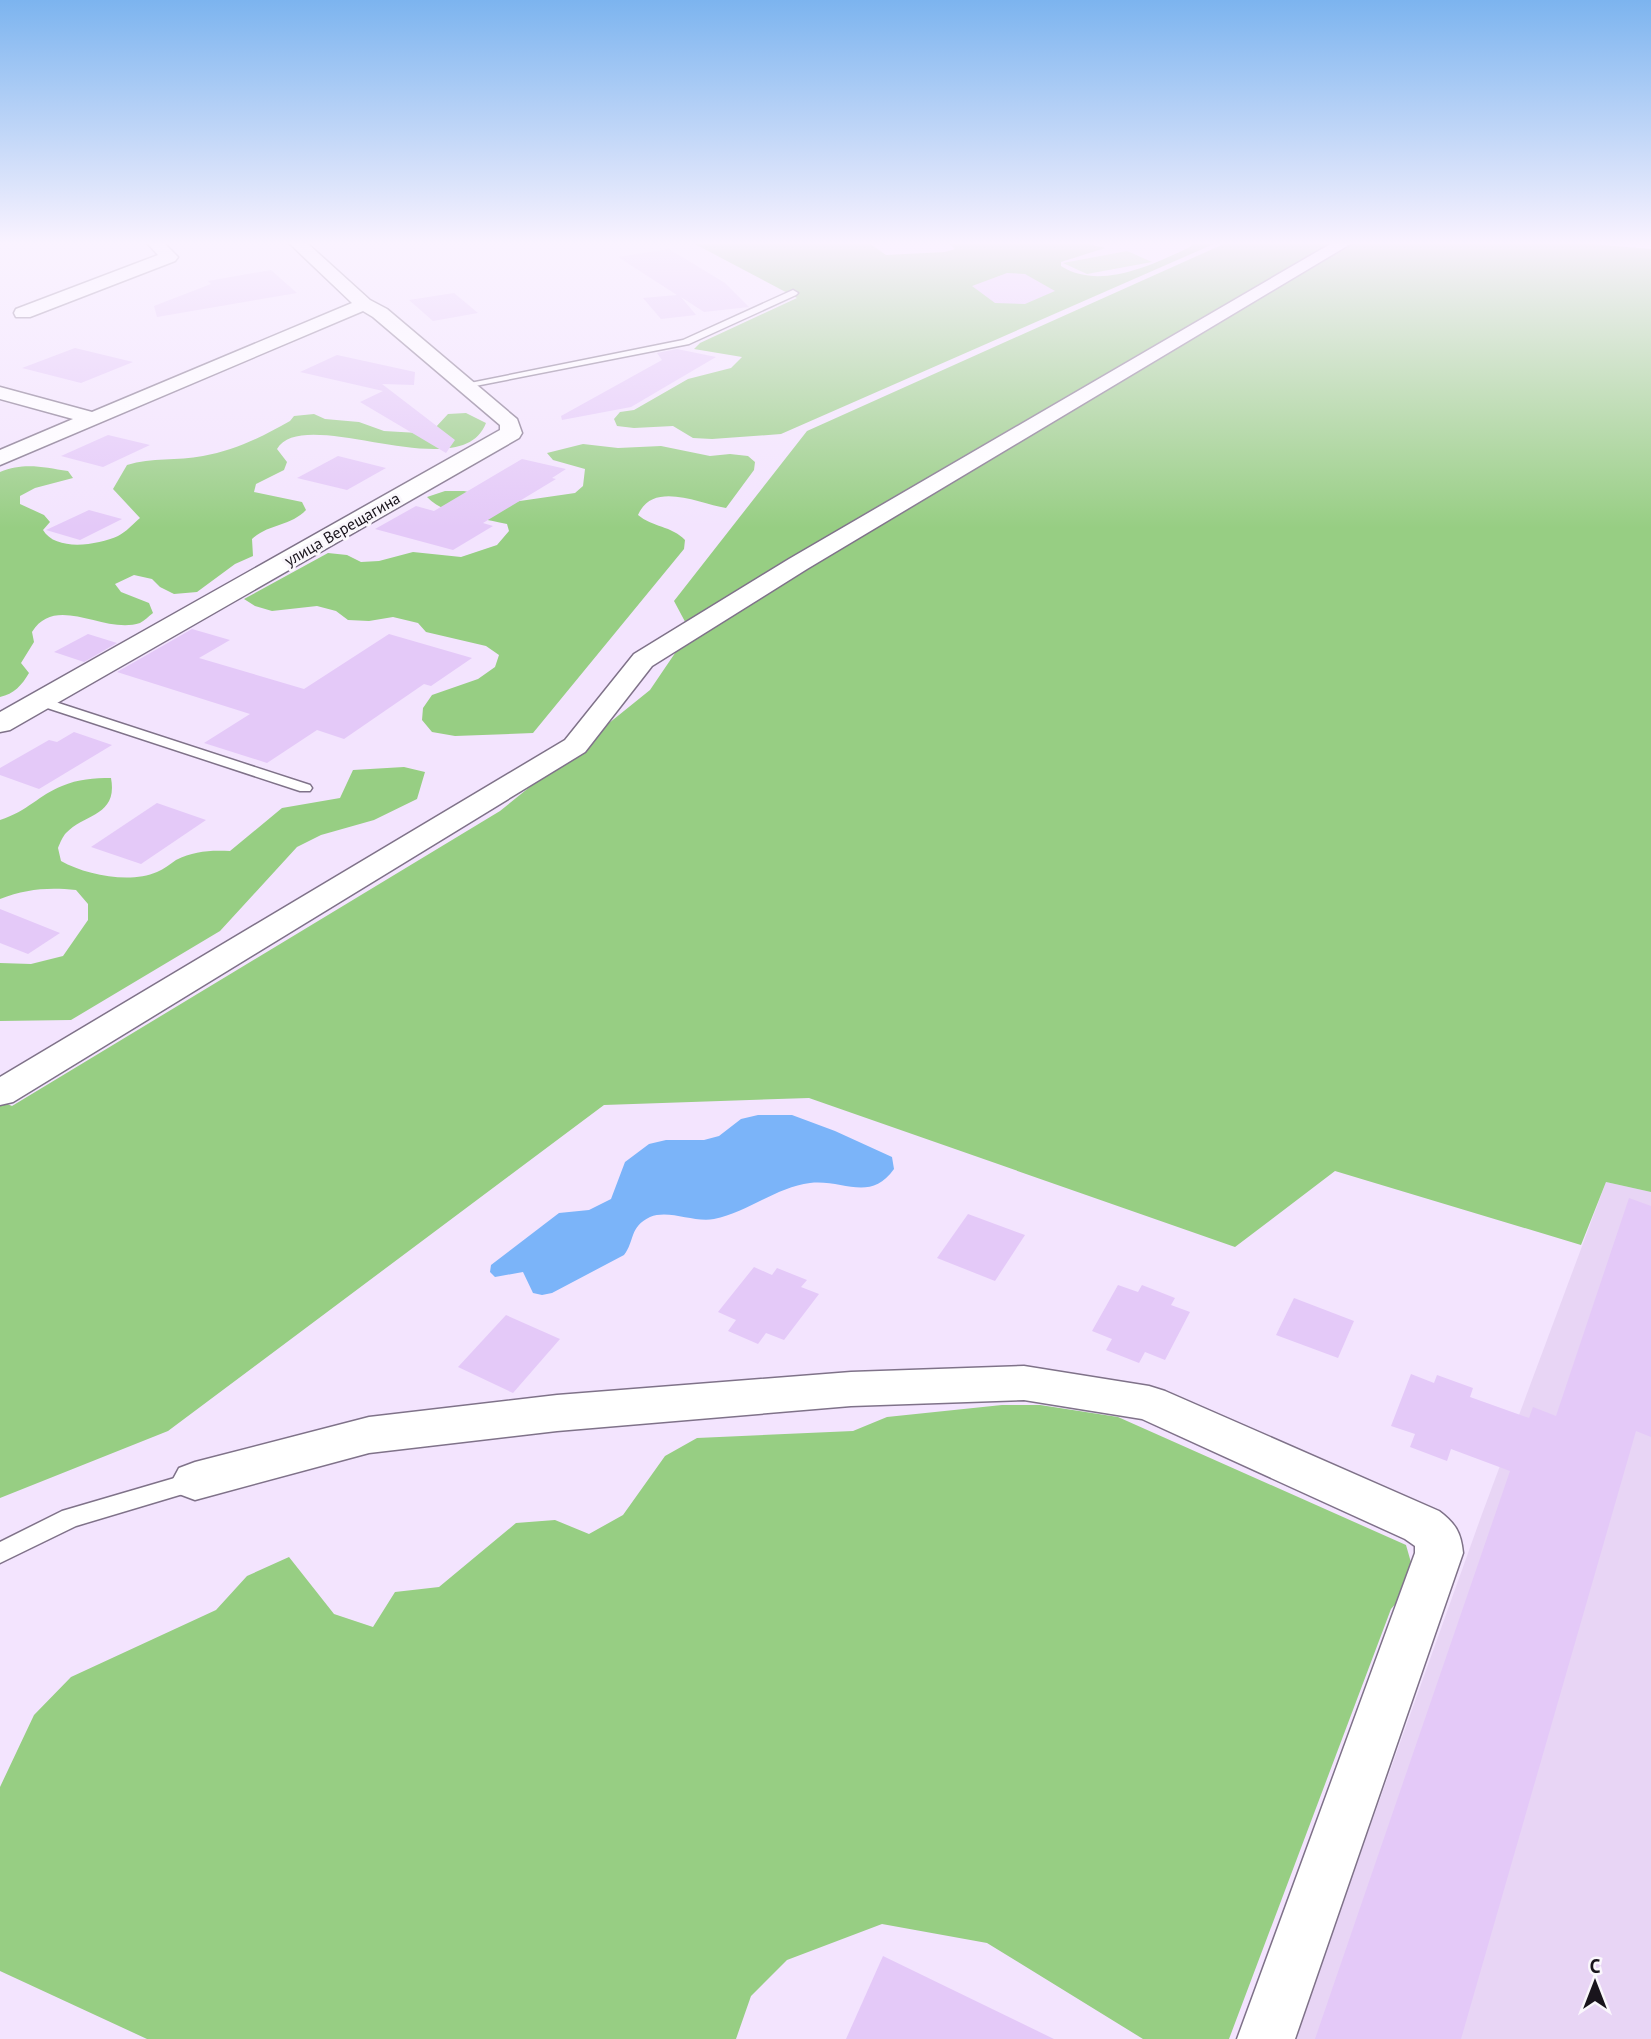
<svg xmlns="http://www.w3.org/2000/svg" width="1651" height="2039" font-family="'PT Sans',sans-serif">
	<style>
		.built { fill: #e8d5f5 }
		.green { fill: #aee09c }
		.forest { fill: #97ce83 }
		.water { fill: #7bb4f9 }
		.building { fill: #e4c9f8 }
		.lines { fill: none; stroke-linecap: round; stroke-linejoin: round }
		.service-casing { stroke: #7f7289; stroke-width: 3 }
		.minor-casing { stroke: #7f7289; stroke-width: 3 }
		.service { fill: #fff; fill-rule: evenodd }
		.minor { fill: #fff; fill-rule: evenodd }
		.labels { text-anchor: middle; stroke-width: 6; stroke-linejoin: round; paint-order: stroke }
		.far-street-label { font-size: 16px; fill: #19141c; stroke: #faf7fc }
	</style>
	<rect width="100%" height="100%" fill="#f3e4fe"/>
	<!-- built -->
	<path class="built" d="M 1606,1182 L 1651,1192 L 1651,2039 L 1294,2039 L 1482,1514 Z"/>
	<!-- green -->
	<path class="green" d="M 1127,251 L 1152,262 L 1087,274 L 1063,263 Z"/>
	<!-- forest -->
	<g class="forest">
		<path d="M 693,243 L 869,243 L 886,255 L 945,252 L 955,249 L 949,243 L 1085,243 L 1105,248 L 1061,262 L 1061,266 C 1100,291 1154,264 1190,247 L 1193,243 L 1216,243 L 781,434 L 712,439 L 693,438 L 673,426 L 634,428 L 617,426 L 614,419 L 620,412 L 634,410 L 688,379 L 731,368 L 742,357 L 694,349 L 700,343 L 797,298 Z"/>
		<path d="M 1226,243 L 1579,243 L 1651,249 L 1651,1192 L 1606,1182 L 1581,1245 L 1335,1171 L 1235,1247 L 809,1098 L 604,1105 L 168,1431 L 0,1498 L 0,1101 L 12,1106 L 500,811 L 650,690 L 690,631 L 674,601 L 807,431 Z"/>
		<path d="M 466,413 L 486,423 C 461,489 304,403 277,449 L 287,462 L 284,470 L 256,484 L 254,492 L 302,502 L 306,510 C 291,526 268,524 252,539 L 253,556 L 235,564 L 197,592 L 174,594 L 160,587 L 152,579 L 134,575 L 115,584 L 121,592 L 149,603 L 153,613 C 149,616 144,621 140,623 C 104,635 56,593 32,632 L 34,642 L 21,663 L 29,673 C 22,685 14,694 0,697 L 0,472 C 24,462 43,467 68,471 L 73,478 L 35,488 L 20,496 L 20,504 L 44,515 L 50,522 L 43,530 C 56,552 98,545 118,536 C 126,532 133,524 140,518 L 113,489 L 127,465 C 152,457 177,461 203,456 C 235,450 262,437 290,421 L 294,416 L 314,414 L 325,419 L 359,422 L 384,431 L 418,433 L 435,428 L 448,414 Z"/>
		<path d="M 583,444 L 618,448 L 661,446 L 710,456 L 730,454 L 748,456 L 755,462 L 754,470 L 726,508 C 700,504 653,480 638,515 C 652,527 672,526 685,540 L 684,549 L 533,733 L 455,736 L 432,732 L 422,720 L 423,708 L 432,695 L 478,679 L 495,667 L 499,655 L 486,646 L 426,632 L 418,623 L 393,617 L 369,621 L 348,620 L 336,611 L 317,606 L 272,611 L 255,606 L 244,599 L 328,553 L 347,555 L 361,562 L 379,561 L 413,552 L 461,557 L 497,545 L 509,531 L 507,524 C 482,518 445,516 427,497 L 445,491 L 464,491 L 513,502 L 575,493 L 583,486 L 585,469 L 553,460 L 547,453 Z"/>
		<path d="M 404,767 L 425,772 L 417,799 L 374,820 L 321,835 L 297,847 L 220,931 L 71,1020 L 0,1021 L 0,963 L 31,964 L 63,956 L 88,920 L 88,904 L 76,890 C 48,887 26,889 0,899 L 0,820 C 28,811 39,795 62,786 C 78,779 94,778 111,778 C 118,816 85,813 66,833 C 63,836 60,843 58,848 L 61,861 C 86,875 130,884 157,872 C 164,869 170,864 176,860 C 194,851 210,850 230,851 L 282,808 L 340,798 L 353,770 Z"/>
		<path d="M 1002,1405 L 1040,1405 L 1118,1417 L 1406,1545 L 1416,1580 L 1391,1609 L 1229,2039 L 1143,2039 L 987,1943 L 882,1924 L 787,1960 L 751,1996 L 736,2039 L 147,2039 L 0,1971 L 0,1787 L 34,1715 L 71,1677 L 216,1610 L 247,1576 L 289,1557 L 334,1614 L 373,1627 L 395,1592 L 439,1587 L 516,1523 L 555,1520 L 589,1534 L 623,1515 L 665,1456 L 697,1438 L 853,1431 L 887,1417 Z"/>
	</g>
	<!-- water -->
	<path class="water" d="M 758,1115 L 792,1115 L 835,1131 L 892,1157 L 894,1169 C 870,1203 843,1179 810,1183 C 776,1187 747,1213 714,1219 C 694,1223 669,1209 650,1217 C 629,1227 635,1241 624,1255 L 552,1293 L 542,1295 L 533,1293 L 523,1272 L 495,1277 L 490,1272 L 491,1265 L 559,1213 L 589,1210 L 611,1199 L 625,1162 L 649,1144 L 666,1140 L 704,1140 L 719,1136 L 741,1119 Z"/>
	<!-- building -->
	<g class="building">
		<path d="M 669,249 L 725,283 L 749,307 L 704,312 L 681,297 L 696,315 L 661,319 L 643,298 L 677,295 L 618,257 Z"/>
		<path d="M 271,270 L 297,293 L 157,317 L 154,306 L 211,284 L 208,281 Z"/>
		<path d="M 1007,273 L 1025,274 L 1055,291 L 1025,304 L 995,303 L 972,286 Z"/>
		<path d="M 454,293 L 478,313 L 433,321 L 409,300 Z"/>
		<path d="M 75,348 L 133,362 L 81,383 L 22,368 Z"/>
		<path d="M 677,349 L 716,357 L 631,407 L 562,420 L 561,416 L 662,360 L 657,353 Z"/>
		<path d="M 337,355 L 415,372 L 414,385 L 382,384 L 455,440 L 446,453 L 360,402 L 383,391 L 300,372 Z"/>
		<path d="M 108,435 L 150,445 L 103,467 L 61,456 Z"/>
		<path d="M 338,456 L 386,468 L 347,490 L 297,478 Z"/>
		<path d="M 522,459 L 566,469 L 552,478 L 556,479 L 483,523 L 493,526 L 453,550 L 375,529 L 416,506 L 434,511 Z"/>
		<path d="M 89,510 L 122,519 L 80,540 L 46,530 Z"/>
		<path d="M 192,629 L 230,640 L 199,658 L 304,689 L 389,634 L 472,658 L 431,686 L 424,684 L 344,739 L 317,730 L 267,763 L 204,743 L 250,714 L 117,672 Z"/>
		<path d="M 88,634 L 117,643 L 84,662 L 54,652 Z"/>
		<path d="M 74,732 L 112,745 L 39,789 L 0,775 L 0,768 L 49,740 L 57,742 Z"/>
		<path d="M 157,803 L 206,820 L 141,864 L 91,847 Z"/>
		<path d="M 0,909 L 60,933 L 28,954 L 0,943 Z"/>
		<path d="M 1629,1198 L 1651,1206 L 1651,1437 L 1636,1431 L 1461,2039 L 1315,2039 L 1510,1471 L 1451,1449 L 1447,1461 L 1410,1447 L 1415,1434 L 1391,1426 L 1411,1374 L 1434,1383 L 1437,1375 L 1473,1388 L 1470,1397 L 1529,1418 L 1533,1407 L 1556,1416 Z"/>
		<path d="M 968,1214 L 1025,1235 L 995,1281 L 937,1258 Z"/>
		<path d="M 754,1267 L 772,1275 L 777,1268 L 807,1280 L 801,1287 L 819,1294 L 784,1340 L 766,1333 L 758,1344 L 728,1331 L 736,1320 L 718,1312 Z"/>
		<path d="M 1118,1285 L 1138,1292 L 1142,1285 L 1175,1298 L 1171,1305 L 1190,1312 L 1165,1360 L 1145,1352 L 1139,1363 L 1106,1350 L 1112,1339 L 1092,1331 Z"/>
		<path d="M 1294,1298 L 1354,1321 L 1338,1358 L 1276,1335 Z"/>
		<path d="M 506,1315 L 560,1339 L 513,1393 L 458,1367 Z"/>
		<path d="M 883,1956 L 1054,2039 L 846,2039 Z"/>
	</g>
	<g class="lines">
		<!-- service casing -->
		<g class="service-casing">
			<g id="service">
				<path d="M 793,290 L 798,293 L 796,295 L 689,344 L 465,388 L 460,385 L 683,340 Z"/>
				<path d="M 40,697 L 310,785 L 312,788 L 310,791 L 300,791 L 35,704 L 33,701 Z"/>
				<path d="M 195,1472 L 203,1474 L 206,1481 L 203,1488 L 76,1526 L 0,1563 L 0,1542 L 62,1511 Z"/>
			</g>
		</g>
		<!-- minor casing -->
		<g class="minor-casing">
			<g id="minor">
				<path d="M 147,243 L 164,243 L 178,257 L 175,261 L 30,317 L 16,317 L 14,313 L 16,309 L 158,255 Z"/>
				<path d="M 289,243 L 307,243 L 370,300 L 387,309 L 517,419 L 522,433 L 519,438 L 10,730 L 0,732 L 0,712 L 500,430 L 500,425 L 373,317 L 363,311 L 0,465 L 0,450 L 73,419 L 0,399 L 0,387 L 92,412 L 352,303 Z"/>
				<path d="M 1332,243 L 1352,243 L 807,569 L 652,666 L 585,752 L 13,1102 L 0,1105 L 0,1077 L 565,740 L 634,654 L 789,559 Z"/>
				<path d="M 1024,1366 L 1149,1386 L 1165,1391 L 1439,1511 C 1455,1523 1461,1532 1463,1553 L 1295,2039 L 1237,2039 L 1415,1553 L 1415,1546 L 1405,1539 L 1142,1419 L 1024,1400 L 851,1406 L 557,1431 L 369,1453 L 195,1500 L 179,1494 L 172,1481 L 179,1468 L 195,1462 L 369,1417 L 557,1395 L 851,1372 Z"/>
			</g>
		</g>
		<!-- service -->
		<use href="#service" class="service"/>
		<!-- minor -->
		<use href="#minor" class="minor"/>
	</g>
	<!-- sky -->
	<linearGradient id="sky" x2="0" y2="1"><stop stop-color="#7cb4ef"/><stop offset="0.46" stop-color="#faf3ff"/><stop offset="1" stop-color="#faf3ff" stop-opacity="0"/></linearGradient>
	<rect width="1651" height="528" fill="url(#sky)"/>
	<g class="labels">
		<!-- far-street labels -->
		<g class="far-street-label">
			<text transform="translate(342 529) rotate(-30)" y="6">улица Верещагина</text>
		</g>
	</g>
	<!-- north arrow -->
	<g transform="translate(1595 1983)" stroke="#faf7fc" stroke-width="5" paint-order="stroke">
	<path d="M0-5L12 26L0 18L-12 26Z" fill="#19141c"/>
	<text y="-10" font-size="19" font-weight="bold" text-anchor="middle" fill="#19141c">С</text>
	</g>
</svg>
